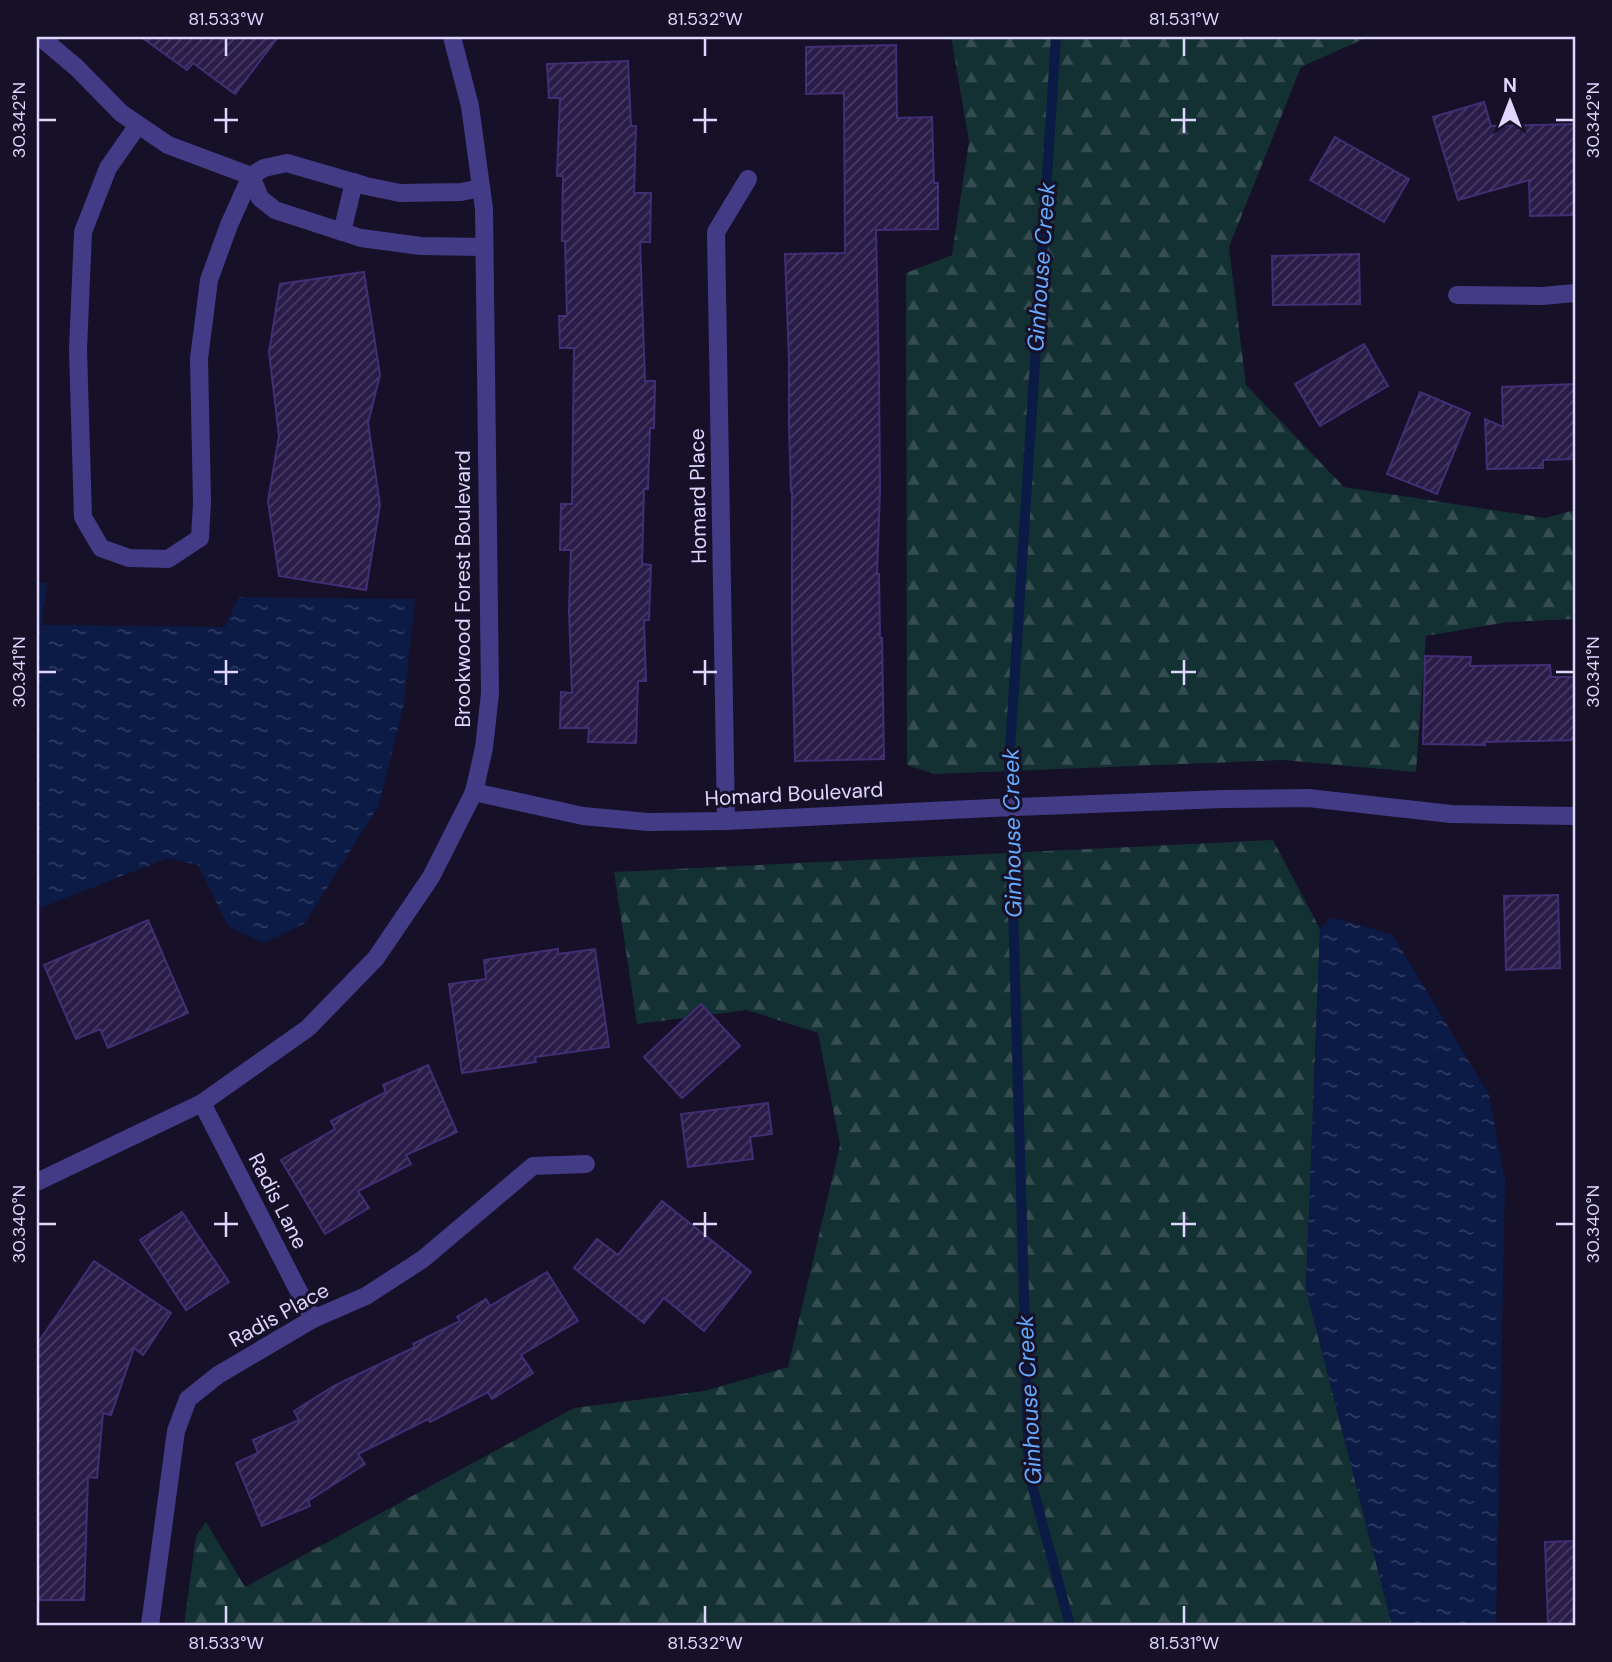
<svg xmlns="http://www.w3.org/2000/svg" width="1612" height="1662" font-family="'DM Sans',sans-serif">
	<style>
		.forest { fill: url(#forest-firs) }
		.water { fill: url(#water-ripples) }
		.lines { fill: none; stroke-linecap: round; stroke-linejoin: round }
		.stream { stroke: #0b1b46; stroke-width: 10 }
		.building { fill: url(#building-hatch); stroke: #422e75; stroke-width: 2 }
		.minor { stroke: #443b87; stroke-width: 18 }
		.ticks { fill: none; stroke: #dfd7ff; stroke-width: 2.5 }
		.labels { text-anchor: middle; stroke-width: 6; stroke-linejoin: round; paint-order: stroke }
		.street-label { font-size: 21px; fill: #dfd7ff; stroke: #161028 }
		.water-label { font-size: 23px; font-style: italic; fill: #65abff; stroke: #161028 }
		.neatline { fill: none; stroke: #dfd7ff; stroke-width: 2.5 }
		.ticks-label { font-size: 18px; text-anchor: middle; fill: #dfd7ff }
	</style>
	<defs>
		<pattern id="forest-firs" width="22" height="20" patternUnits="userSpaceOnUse" patternTransform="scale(1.75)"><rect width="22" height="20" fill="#133032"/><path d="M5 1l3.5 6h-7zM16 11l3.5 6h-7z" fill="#354d51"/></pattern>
		<pattern id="water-ripples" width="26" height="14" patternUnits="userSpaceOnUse" patternTransform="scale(1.75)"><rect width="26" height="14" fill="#0b1b46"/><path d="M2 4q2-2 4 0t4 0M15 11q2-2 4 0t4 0" fill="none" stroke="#2e3b62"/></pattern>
		<pattern id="building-hatch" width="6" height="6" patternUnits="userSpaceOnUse" patternTransform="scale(1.75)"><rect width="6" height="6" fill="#291c49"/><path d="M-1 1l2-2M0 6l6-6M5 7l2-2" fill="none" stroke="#483c64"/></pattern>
	</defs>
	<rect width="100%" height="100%" fill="#161028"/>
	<!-- forest -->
	<g class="forest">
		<path d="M 951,37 L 1368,37 L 1301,67 L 1229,247 L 1246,385 L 1344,487 L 1545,518 L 1575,510 L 1575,619 L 1508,622 L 1426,636 L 1416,772 L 1282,760 L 935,774 L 907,765 L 906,273 L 952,255 L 969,141 Z"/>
		<path d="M 1273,840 L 1320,929 L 1306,1289 L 1392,1625 L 184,1625 L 196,1536 L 206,1522 L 245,1587 L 574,1408 L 704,1391 L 788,1367 L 840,1145 L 818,1033 L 747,1010 L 637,1024 L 614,872 Z"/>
	</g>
	<!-- water -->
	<g class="water">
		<path d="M 37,583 L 47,583 L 42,625 L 225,627 L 239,597 L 415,599 L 404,703 L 379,805 L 305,923 L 264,943 L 228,926 L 198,865 L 168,858 L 37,909 Z"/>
		<path d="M 1331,917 L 1393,935 L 1489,1095 L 1505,1180 L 1496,1625 L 1392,1625 L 1306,1289 L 1320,929 Z"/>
	</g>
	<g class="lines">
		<!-- stream -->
		<path class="stream" d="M 1056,37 L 1009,764 L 1029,1474 L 1070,1625"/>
	</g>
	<!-- building -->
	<g class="building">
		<path d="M 141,37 L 278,37 L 235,94 L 193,63 L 187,70 Z"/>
		<path d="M 896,45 L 897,118 L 932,117 L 934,183 L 938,183 L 938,229 L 876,230 L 879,379 L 880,490 L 877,574 L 879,574 L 880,638 L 882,638 L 884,759 L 795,761 L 792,640 L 792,492 L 791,492 L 789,425 L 789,360 L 785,254 L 845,253 L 844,93 L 806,94 L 806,47 Z"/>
		<path d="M 628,61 L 631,126 L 636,126 L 634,193 L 651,193 L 650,242 L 640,242 L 645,381 L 655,381 L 654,428 L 650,428 L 648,489 L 644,489 L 642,564 L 651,565 L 649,620 L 644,620 L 646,681 L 638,681 L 636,743 L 588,742 L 589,728 L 560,728 L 561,692 L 572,693 L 569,610 L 571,550 L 560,550 L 561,504 L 572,504 L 574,348 L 560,348 L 559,316 L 567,316 L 565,241 L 562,241 L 563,176 L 557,176 L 560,98 L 549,98 L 547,64 Z"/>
		<path d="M 1484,102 L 1491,126 L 1575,124 L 1575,215 L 1530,216 L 1529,180 L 1458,200 L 1433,117 Z"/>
		<path d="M 1335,137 L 1409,179 L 1384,222 L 1310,180 Z"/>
		<path d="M 1359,254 L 1360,304 L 1273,305 L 1272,256 Z"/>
		<path d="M 364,272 L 380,375 L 368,423 L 380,505 L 366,590 L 279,576 L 268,501 L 279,436 L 269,352 L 280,284 Z"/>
		<path d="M 1364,344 L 1388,386 L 1320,426 L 1295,384 Z"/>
		<path d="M 1575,384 L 1575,459 L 1543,460 L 1543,468 L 1487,469 L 1485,419 L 1503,427 L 1502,387 Z"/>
		<path d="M 1420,392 L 1470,413 L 1437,494 L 1387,474 Z"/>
		<path d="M 1425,656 L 1471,657 L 1470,666 L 1550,665 L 1551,677 L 1575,677 L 1575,740 L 1485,742 L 1485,745 L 1423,744 Z"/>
		<path d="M 1558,895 L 1560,968 L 1506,970 L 1504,896 Z"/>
		<path d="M 148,920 L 188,1013 L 108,1048 L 100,1029 L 76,1039 L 44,965 Z"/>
		<path d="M 558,949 L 558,954 L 595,949 L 609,1047 L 535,1057 L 536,1062 L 462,1073 L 449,984 L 486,979 L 484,960 Z"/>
		<path d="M 701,1004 L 740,1046 L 682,1098 L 644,1057 Z"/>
		<path d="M 428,1065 L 457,1132 L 406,1155 L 411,1164 L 358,1191 L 369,1208 L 325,1234 L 281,1160 L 335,1129 L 331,1121 L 386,1092 L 383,1085 Z"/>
		<path d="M 768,1103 L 772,1134 L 750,1137 L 753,1159 L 688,1167 L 681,1114 Z"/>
		<path d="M 662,1201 L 751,1272 L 704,1331 L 664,1298 L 644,1323 L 574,1268 L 597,1239 L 618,1255 Z"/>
		<path d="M 182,1212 L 229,1282 L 186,1310 L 140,1240 Z"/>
		<path d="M 94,1261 L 171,1313 L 143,1355 L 134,1348 L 111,1415 L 103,1413 L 97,1478 L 88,1477 L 84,1600 L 37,1600 L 37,1344 Z"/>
		<path d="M 547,1272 L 578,1321 L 521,1355 L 533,1373 L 492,1399 L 488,1392 L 430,1422 L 428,1419 L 358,1454 L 365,1464 L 308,1501 L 310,1506 L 262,1526 L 236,1463 L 258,1453 L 253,1440 L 299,1420 L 294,1411 L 334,1386 L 415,1347 L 413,1344 L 460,1321 L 457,1317 L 486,1299 L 490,1306 Z"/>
		<path d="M 1575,1541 L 1575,1625 L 1548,1625 L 1545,1542 Z"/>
	</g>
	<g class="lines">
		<!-- minor -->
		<g class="minor">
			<path d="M 37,38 L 45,41 L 77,68 L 121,113 L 168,145 L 251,176 L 260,198 L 275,210 L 361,238 L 421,246 L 484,247"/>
			<path d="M 138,125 L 108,168 L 83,232 L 78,350 L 83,517 L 101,548 L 129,558 L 168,559 L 200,538 L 202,502 L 199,359 L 209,280 L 229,225 L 251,176 L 264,168 L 287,163 L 366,186 L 400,193 L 461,192 L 481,188"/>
			<path d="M 342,232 L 354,182"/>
			<path d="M 1457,295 L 1542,296 L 1575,293"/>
			<path d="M 474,792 L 583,816 L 648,822 L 726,821 L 991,808 L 1223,799 L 1308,798 L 1451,814 L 1575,816"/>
			<path d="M 726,821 L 716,232 L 748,179"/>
			<path d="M 202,1103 L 313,1319"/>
			<path d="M 37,1182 L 202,1103 L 308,1028 L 376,958 L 431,877 L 474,792 L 484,748 L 490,693 L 484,209 L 470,106 L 452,37"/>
			<path d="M 150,1625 L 176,1431 L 188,1399 L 218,1375 L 313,1319 L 366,1296 L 423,1259 L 533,1166 L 586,1164"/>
		</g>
	</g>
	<!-- ticks -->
	<path class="ticks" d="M 226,38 L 226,56M 705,38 L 705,56M 1184,38 L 1184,56M 226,108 L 226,133M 705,108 L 705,133M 1184,108 L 1184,133M 38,120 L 56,120M 214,120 L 238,120M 693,120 L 717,120M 1171,120 L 1196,120M 1556,120 L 1574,120M 226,660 L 226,685M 705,660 L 705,685M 1184,660 L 1184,685M 38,672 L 56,672M 214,672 L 238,672M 693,672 L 717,672M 1171,672 L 1196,672M 1556,672 L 1574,672M 226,1212 L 226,1237M 705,1212 L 705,1237M 1184,1212 L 1184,1237M 38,1224 L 56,1224M 214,1224 L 238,1224M 693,1224 L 717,1224M 1171,1224 L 1196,1224M 1556,1224 L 1574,1224M 226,1606 L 226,1624M 705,1606 L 705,1624M 1184,1606 L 1184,1624"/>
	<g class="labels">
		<!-- street labels -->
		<g class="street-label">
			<text transform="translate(698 496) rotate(-91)" y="7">Homard Place</text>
			<text transform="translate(463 589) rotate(-90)" y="7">Brookwood Forest Boulevard</text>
			<text transform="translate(794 794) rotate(-3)" y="7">Homard Boulevard</text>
			<text transform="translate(278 1201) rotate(63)" y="7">Radis Lane</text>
			<text transform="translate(279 1315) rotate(-29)" y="7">Radis Place</text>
		</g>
		<!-- water labels -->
		<g class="water-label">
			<text transform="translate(1041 267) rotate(-86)" y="8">Ginhouse Creek</text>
			<text transform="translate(1012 833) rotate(-91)" y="8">Ginhouse Creek</text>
			<text transform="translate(1029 1400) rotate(-93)" y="8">Ginhouse Creek</text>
		</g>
	</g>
	<!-- border -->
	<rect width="1612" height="1662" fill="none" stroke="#161028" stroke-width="77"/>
	<!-- north arrow -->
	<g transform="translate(1510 102)" stroke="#161028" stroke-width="5" paint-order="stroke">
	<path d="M0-5L12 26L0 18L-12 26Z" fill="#dfd7ff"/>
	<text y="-10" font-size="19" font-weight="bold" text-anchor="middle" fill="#dfd7ff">N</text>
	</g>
	<rect x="38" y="38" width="1536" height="1586" class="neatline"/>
	<g class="ticks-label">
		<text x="226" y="25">81.533°W</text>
		<text x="705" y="25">81.532°W</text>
		<text x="1184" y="25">81.531°W</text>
		<text transform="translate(19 120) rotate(-90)" y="6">30.342°N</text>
		<text transform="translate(1593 120) rotate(-90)" y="6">30.342°N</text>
		<text transform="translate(19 672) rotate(-90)" y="6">30.341°N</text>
		<text transform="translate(1593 672) rotate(-90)" y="6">30.341°N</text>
		<text transform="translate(19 1224) rotate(-90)" y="6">30.340°N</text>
		<text transform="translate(1593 1224) rotate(-90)" y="6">30.340°N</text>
		<text x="226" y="1649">81.533°W</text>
		<text x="705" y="1649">81.532°W</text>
		<text x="1184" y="1649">81.531°W</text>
	</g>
</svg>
